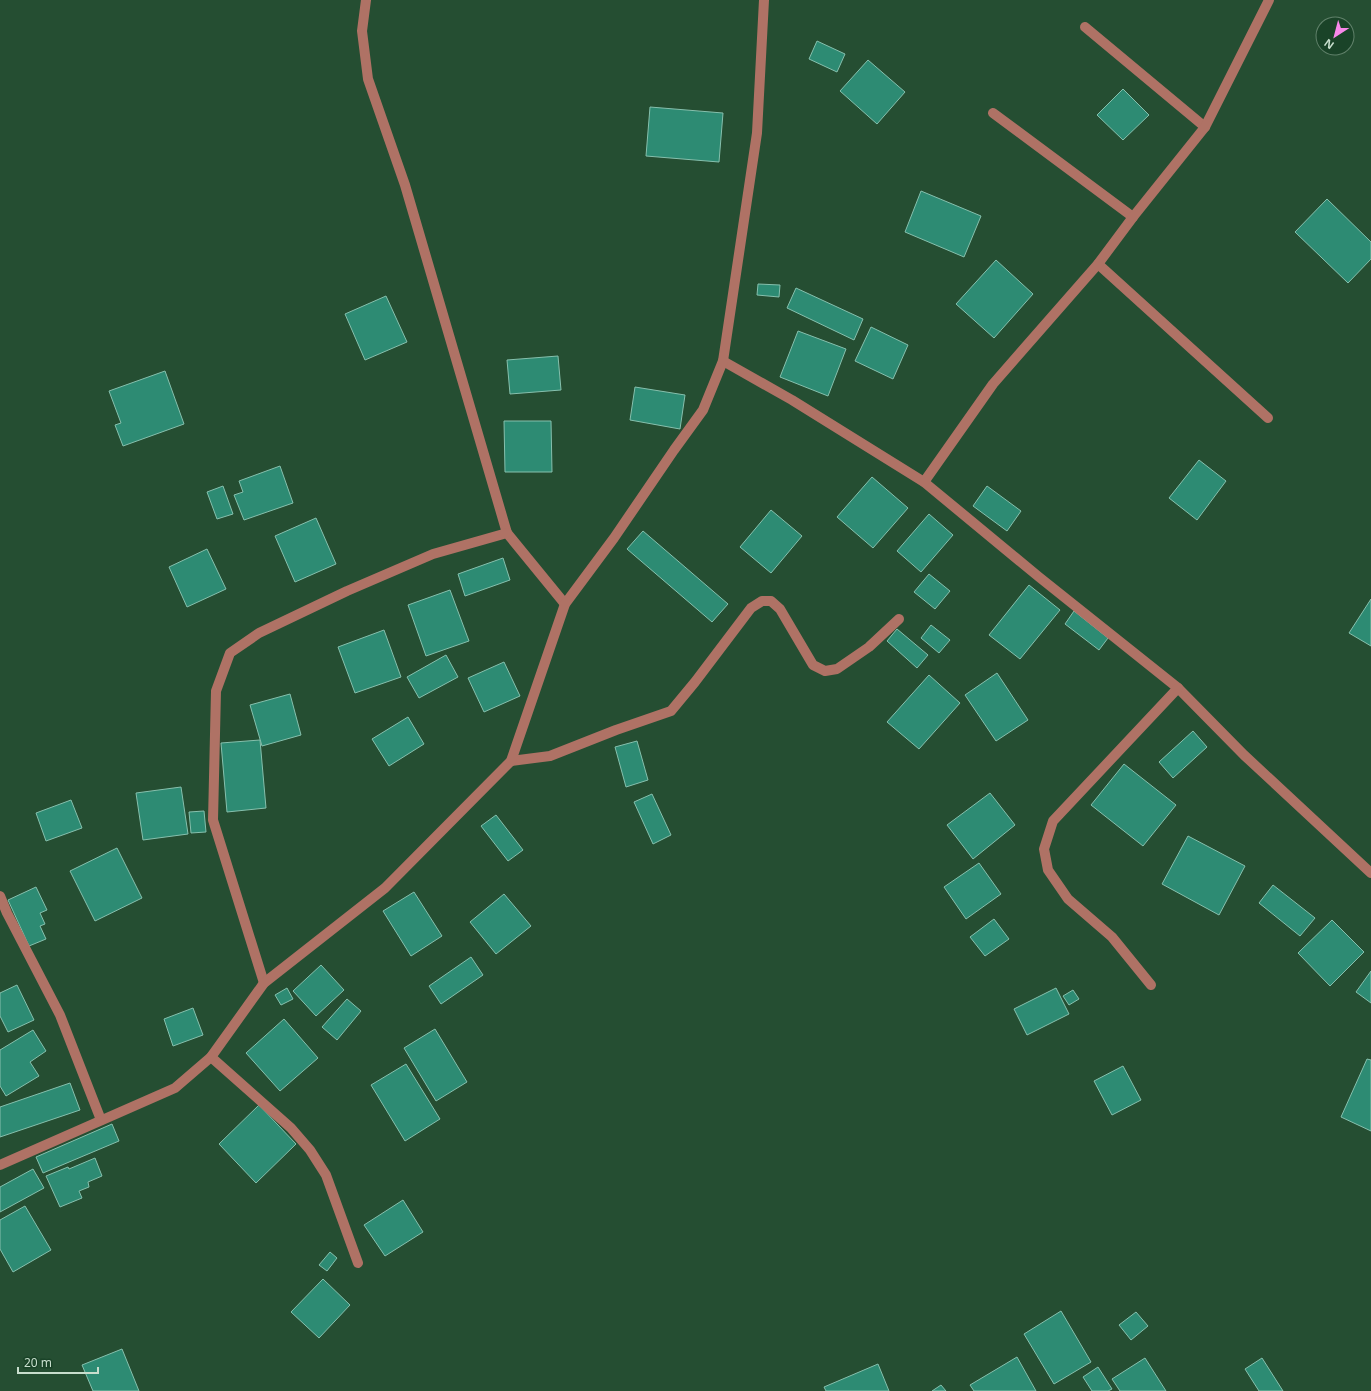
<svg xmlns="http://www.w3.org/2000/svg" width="1371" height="1391" font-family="'Noto Sans',sans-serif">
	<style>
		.building { fill: #2d8b73; stroke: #86c0ad }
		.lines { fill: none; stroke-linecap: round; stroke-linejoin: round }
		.minor { stroke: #af7265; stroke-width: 10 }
	</style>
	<rect width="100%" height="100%" fill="#254e32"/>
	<!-- building -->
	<g class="building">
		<path d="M 817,41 L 845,54 L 837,72 L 809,59 Z"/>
		<path d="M 868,60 L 905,92 L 877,124 L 840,91 Z"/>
		<path d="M 1123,89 L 1149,115 L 1123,140 L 1097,115 Z"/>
		<path d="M 650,107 L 723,113 L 719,162 L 646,156 Z"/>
		<path d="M 921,191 L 981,216 L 964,257 L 905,232 Z"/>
		<path d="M 1327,199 L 1371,242 L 1371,259 L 1348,283 L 1295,232 Z"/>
		<path d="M 996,260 L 1033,294 L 994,338 L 956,304 Z"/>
		<path d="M 758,284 L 780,285 L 779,297 L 757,295 Z"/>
		<path d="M 796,288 L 863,319 L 854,340 L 787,308 Z"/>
		<path d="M 386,296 L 407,342 L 365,360 L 345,314 Z"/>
		<path d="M 871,327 L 908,345 L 893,379 L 855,361 Z"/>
		<path d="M 798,331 L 846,349 L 828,396 L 780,377 Z"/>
		<path d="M 558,356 L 561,390 L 510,394 L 507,360 Z"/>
		<path d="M 165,371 L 184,424 L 123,446 L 115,425 L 121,423 L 109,391 Z"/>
		<path d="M 635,387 L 685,395 L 680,429 L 630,420 Z"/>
		<path d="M 504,421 L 551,421 L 552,472 L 505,472 Z"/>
		<path d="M 1199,460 L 1226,481 L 1197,520 L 1169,498 Z"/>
		<path d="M 280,466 L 293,503 L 244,520 L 234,495 L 243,492 L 239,481 Z"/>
		<path d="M 872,477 L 908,508 L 873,548 L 837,517 Z"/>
		<path d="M 223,486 L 233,514 L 217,519 L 207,492 Z"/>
		<path d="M 987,486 L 1021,511 L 1007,531 L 973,506 Z"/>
		<path d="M 771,510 L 802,536 L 771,573 L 740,547 Z"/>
		<path d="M 929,514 L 953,535 L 921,572 L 897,551 Z"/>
		<path d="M 316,518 L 336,564 L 295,582 L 275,536 Z"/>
		<path d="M 643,531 L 728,604 L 712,622 L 627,549 Z"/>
		<path d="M 207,549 L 226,589 L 187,607 L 169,567 Z"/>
		<path d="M 503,558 L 510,580 L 465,596 L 458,574 Z"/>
		<path d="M 929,574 L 950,591 L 935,609 L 914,592 Z"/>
		<path d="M 1029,585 L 1060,610 L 1020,659 L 989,635 Z"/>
		<path d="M 450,590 L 469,641 L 426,656 L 408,605 Z"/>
		<path d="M 1371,599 L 1371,646 L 1349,633 Z"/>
		<path d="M 1074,611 L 1108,638 L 1099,650 L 1065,624 Z"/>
		<path d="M 931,625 L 950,640 L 939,653 L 921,638 Z"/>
		<path d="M 897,629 L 928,655 L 917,668 L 887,641 Z"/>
		<path d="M 384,630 L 401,677 L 355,693 L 338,647 Z"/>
		<path d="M 446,655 L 458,677 L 419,698 L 407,677 Z"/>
		<path d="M 504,662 L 520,696 L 484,712 L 468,678 Z"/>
		<path d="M 997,673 L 1028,720 L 996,741 L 965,695 Z"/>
		<path d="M 929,675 L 960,703 L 919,749 L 887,722 Z"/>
		<path d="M 290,694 L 301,735 L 262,746 L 250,705 Z"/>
		<path d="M 408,717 L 424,744 L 389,766 L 372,739 Z"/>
		<path d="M 1193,731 L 1207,747 L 1173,778 L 1159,762 Z"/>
		<path d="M 260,740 L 266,808 L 227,812 L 221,743 Z"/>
		<path d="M 637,741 L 648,780 L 626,787 L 615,747 Z"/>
		<path d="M 1124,764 L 1176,805 L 1143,846 L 1091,805 Z"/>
		<path d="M 181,787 L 188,834 L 143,840 L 136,793 Z"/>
		<path d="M 990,793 L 1015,825 L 973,859 L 947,825 Z"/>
		<path d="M 652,794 L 671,835 L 653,844 L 634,802 Z"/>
		<path d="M 71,800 L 82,828 L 46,841 L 36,813 Z"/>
		<path d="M 204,811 L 206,832 L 191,833 L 189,812 Z"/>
		<path d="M 496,815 L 523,850 L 508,861 L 481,826 Z"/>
		<path d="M 1188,836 L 1245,866 L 1219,915 L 1162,884 Z"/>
		<path d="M 117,848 L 142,898 L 95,921 L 70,871 Z"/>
		<path d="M 979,863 L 1001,894 L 966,919 L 944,887 Z"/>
		<path d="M 1273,885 L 1315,918 L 1300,936 L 1259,903 Z"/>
		<path d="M 36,887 L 47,910 L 40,913 L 45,924 L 40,926 L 46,939 L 29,946 L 8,900 Z"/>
		<path d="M 414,892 L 442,936 L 411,956 L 383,911 Z"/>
		<path d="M 504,894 L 531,926 L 496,954 L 470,922 Z"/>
		<path d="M 994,919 L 1009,939 L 985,956 L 970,937 Z"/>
		<path d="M 1332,920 L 1364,952 L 1330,986 L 1298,953 Z"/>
		<path d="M 471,957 L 483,975 L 441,1004 L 429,986 Z"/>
		<path d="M 321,965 L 344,990 L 316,1016 L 293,991 Z"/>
		<path d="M 1371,971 L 1371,1003 L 1356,992 Z"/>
		<path d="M 17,985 L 34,1020 L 8,1032 L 0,1016 L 0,993 Z"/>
		<path d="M 287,988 L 293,999 L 281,1005 L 275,995 Z"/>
		<path d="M 1056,988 L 1069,1014 L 1027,1035 L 1014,1009 Z"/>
		<path d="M 1073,990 L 1079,999 L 1069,1005 L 1063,996 Z"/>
		<path d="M 347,999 L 361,1011 L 337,1040 L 322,1027 Z"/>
		<path d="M 193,1008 L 203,1035 L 173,1046 L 164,1019 Z"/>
		<path d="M 284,1019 L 318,1058 L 280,1091 L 246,1053 Z"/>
		<path d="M 435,1029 L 467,1082 L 436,1101 L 404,1048 Z"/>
		<path d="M 33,1030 L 46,1051 L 30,1062 L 39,1076 L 6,1096 L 0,1086 L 0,1050 Z"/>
		<path d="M 1367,1059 L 1371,1060 L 1371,1131 L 1341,1117 Z"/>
		<path d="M 406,1064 L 440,1119 L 405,1141 L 371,1085 Z"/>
		<path d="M 1123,1066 L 1141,1100 L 1112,1115 L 1094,1081 Z"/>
		<path d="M 70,1083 L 80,1110 L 0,1137 L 0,1107 Z"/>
		<path d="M 259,1105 L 296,1144 L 256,1183 L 219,1144 Z"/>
		<path d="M 112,1124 L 119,1141 L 43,1173 L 36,1157 Z"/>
		<path d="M 95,1158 L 102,1176 L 88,1182 L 89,1187 L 79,1191 L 82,1198 L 60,1207 L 46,1176 L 68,1167 L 69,1169 Z"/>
		<path d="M 33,1169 L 44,1188 L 0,1212 L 0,1187 Z"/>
		<path d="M 403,1200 L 423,1232 L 385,1256 L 364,1225 Z"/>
		<path d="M 25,1206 L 51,1250 L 13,1272 L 0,1249 L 0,1220 Z"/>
		<path d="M 330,1252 L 337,1258 L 327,1271 L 319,1265 Z"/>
		<path d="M 323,1279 L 350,1305 L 319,1338 L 291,1312 Z"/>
		<path d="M 1061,1311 L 1091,1362 L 1054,1384 L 1024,1334 Z"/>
		<path d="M 1136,1312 L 1148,1326 L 1131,1340 L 1119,1325 Z"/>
		<path d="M 122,1349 L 139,1391 L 93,1391 L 82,1365 Z"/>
		<path d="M 1017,1357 L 1036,1391 L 974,1391 L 970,1385 Z"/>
		<path d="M 1145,1358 L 1166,1391 L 1120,1391 L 1112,1379 Z"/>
		<path d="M 1262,1358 L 1283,1391 L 1259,1391 L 1245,1369 Z"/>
		<path d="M 878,1364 L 889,1391 L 826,1391 L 824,1387 Z"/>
		<path d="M 1098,1367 L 1112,1389 L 1108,1391 L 1092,1391 L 1083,1377 Z"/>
		<path d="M 941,1385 L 946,1391 L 932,1391 Z"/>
	</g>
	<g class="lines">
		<!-- minor -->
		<g class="minor">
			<path d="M 366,0 L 362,31 L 368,79 L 405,185 L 507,533"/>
			<path d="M 1085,27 L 1205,127"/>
			<path d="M 993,113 L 1133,217"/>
			<path d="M 1098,264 L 1268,418"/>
			<path d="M 723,361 L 792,400 L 924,482 L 1039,577 L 1178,688 L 1244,755 L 1371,873"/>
			<path d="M 924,482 L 993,384 L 1098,264 L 1133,217 L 1205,127 L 1269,0"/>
			<path d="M 511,761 L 550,756 L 616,730 L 671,711 L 695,682 L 751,608 L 762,601 L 771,601 L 780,609 L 813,665 L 825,671 L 837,669 L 869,647 L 899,619"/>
			<path d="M 0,896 L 7,913 L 60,1015 L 101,1120"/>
			<path d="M 264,983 L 213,820 L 216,691 L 230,653 L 259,633 L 347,591 L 433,554 L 507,533 L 565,604"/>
			<path d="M 1151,985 L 1112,937 L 1068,899 L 1048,870 L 1044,849 L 1053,821 L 1178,688"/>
			<path d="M 211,1057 L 291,1128 L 310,1150 L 326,1175 L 358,1263"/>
			<path d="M 0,1165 L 175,1088 L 211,1057 L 264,983 L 385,888 L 511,761 L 565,604 L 614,538 L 674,450 L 703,410 L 723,361 L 757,133 L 764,0"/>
		</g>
	</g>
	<!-- north arrow -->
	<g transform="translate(1335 36) rotate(216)"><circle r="19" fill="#1a4328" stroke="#60816a"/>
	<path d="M0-3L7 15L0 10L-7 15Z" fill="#f888ea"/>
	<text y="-6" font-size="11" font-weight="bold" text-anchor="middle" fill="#c8decd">N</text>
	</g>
	<!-- scale -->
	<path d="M18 1367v6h80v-6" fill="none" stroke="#c8decd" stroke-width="2"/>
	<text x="24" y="1367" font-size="12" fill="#c8decd" stroke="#1a4328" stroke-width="3" paint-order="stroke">20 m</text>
</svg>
